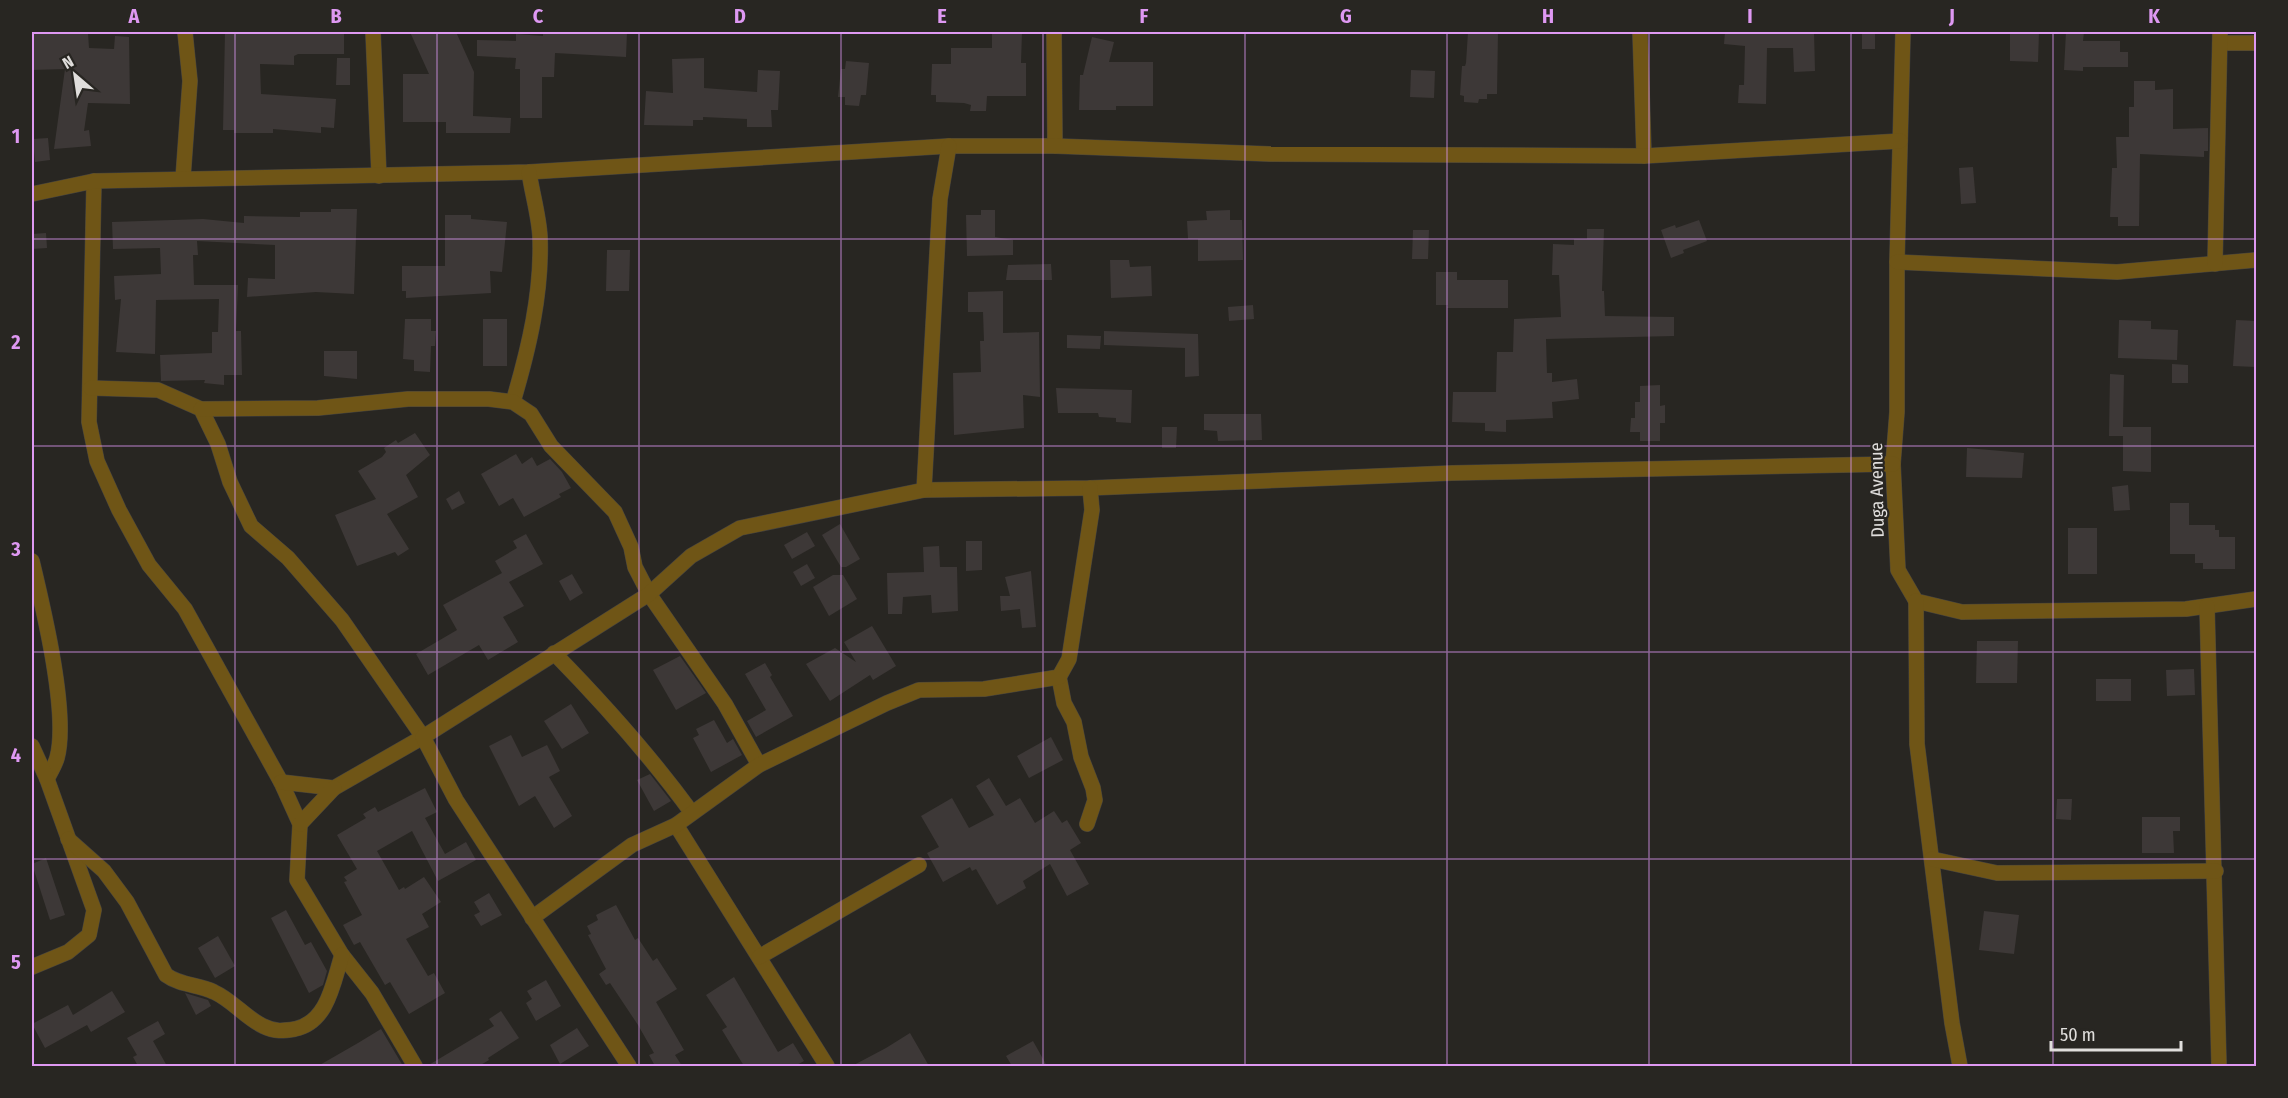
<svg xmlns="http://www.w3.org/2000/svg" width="2288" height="1098" font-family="'Fira Sans Condensed',sans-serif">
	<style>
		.building { fill: #3d3837 }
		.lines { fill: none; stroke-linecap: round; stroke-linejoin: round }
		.street-casing { stroke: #454340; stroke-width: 16 }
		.street { stroke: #6f5516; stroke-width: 15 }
		.grid { fill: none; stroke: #de98f2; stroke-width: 1.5; stroke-opacity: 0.55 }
		.labels { text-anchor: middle; stroke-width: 4.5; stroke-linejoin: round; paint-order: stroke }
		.street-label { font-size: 18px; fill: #e0dedc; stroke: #282622 }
		.neatline { fill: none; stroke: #de98f2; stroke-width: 2 }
		.grid-label { font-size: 20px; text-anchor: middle; font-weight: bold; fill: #de98f2 }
	</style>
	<rect width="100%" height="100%" fill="#282622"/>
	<!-- building -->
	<g class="building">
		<path d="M 32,32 L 47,32 L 47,34 L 88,33 L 89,48 L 114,49 L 115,36 L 129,37 L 130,104 L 88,103 L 84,131 L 89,130 L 91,146 L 54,149 L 65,69 L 32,70 Z"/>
		<path d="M 225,32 L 344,32 L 344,54 L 298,54 L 294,56 L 294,65 L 260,64 L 261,94 L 336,99 L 334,128 L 321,127 L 321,133 L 273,129 L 273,133 L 234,133 L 234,130 L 223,130 Z"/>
		<path d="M 410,32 L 456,32 L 474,72 L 473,116 L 511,118 L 510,133 L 446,133 L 446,122 L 403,122 L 403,74 L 429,74 Z"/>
		<path d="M 543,32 L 627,32 L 626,57 L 555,53 L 554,77 L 542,77 L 542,118 L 520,118 L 520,69 L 515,69 L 516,58 L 477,56 L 477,40 L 516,41 L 516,34 L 543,36 Z"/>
		<path d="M 992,32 L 1022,32 L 1021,63 L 1026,63 L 1026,96 L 987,96 L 986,111 L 970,111 L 971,105 L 964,103 L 936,102 L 936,95 L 931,95 L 932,64 L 951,64 L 951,48 L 992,48 Z"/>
		<path d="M 1468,32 L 1498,32 L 1497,94 L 1487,94 L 1487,99 L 1479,99 L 1478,103 L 1464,102 L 1464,96 L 1460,95 L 1462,66 L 1465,66 L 1466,63 Z"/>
		<path d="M 1725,32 L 1814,32 L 1815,71 L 1794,72 L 1793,48 L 1767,48 L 1766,104 L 1738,103 L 1739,85 L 1744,85 L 1745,46 L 1724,44 Z"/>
		<rect x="1862" y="32" width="13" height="17"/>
		<path d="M 2010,32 L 2039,32 L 2038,62 L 2010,61 Z"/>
		<path d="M 2066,32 L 2084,32 L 2083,41 L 2120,41 L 2120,52 L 2128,52 L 2128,67 L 2083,67 L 2083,71 L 2064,70 Z"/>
		<path d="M 1092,37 L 1114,42 L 1109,62 L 1153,62 L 1153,106 L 1116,106 L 1116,110 L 1079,110 L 1080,75 L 1083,75 Z"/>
		<path d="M 337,58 L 350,58 L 350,85 L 336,85 Z"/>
		<path d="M 704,58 L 704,88 L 757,92 L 758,70 L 780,71 L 778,110 L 771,110 L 772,127 L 747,127 L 747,119 L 703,117 L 703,120 L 693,120 L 693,126 L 644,125 L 646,91 L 673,93 L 672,59 Z"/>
		<path d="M 846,61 L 869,63 L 866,95 L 861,95 L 859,106 L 845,105 L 845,97 L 838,97 L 841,69 L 845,69 Z"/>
		<path d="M 1411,70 L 1435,71 L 1434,98 L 1410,97 Z"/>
		<path d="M 2134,81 L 2155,81 L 2155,90 L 2173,89 L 2173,129 L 2208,128 L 2208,151 L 2204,151 L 2204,157 L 2140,154 L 2139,226 L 2118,226 L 2118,217 L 2110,217 L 2112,168 L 2117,168 L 2116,137 L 2129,137 L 2129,107 L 2134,107 Z"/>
		<path d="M 48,138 L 50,160 L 35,162 L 33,139 Z"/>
		<path d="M 1973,167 L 1976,203 L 1961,204 L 1959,168 Z"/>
		<path d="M 331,209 L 357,209 L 354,294 L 316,292 L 247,297 L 248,278 L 275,279 L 275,245 L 197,241 L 198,255 L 193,255 L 194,285 L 238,285 L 236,331 L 241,331 L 242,375 L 224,375 L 224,385 L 204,383 L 205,380 L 161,381 L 160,355 L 212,353 L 212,332 L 218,332 L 219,299 L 156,300 L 155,354 L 116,352 L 121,299 L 115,300 L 114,276 L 161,274 L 160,248 L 113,249 L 112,222 L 203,219 L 244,223 L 244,216 L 300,217 L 300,212 L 331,212 Z"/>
		<path d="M 981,210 L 995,210 L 995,237 L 1013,240 L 1013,255 L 967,256 L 966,215 L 981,215 Z"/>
		<path d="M 1230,210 L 1230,220 L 1242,220 L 1243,260 L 1198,261 L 1198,239 L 1188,239 L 1187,221 L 1207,220 L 1206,211 Z"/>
		<path d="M 445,215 L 471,215 L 471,219 L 507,222 L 502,272 L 490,271 L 491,293 L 406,298 L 406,291 L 402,291 L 402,266 L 445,266 Z"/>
		<path d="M 1699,220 L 1707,241 L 1683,250 L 1684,253 L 1671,258 L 1661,230 L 1675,225 L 1676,228 Z"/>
		<path d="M 1587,229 L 1604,229 L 1602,291 L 1604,291 L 1605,316 L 1674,317 L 1674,336 L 1546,339 L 1547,373 L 1552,373 L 1552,382 L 1577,379 L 1579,399 L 1552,402 L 1553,418 L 1506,420 L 1506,432 L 1485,431 L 1485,423 L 1452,422 L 1453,392 L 1496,392 L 1497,352 L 1513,352 L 1514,319 L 1561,317 L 1559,275 L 1552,275 L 1553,244 L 1574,245 L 1574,239 L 1587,239 Z"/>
		<path d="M 1413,230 L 1429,230 L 1428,259 L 1412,259 Z"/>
		<path d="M 46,233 L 47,248 L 32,249 L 32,234 Z"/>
		<path d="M 607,250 L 630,250 L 629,291 L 606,291 Z"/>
		<path d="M 1110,260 L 1129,260 L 1130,267 L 1151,266 L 1152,296 L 1111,298 Z"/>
		<path d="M 1051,264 L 1052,280 L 1006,280 L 1008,265 Z"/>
		<path d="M 1436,272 L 1457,272 L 1457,280 L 1508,280 L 1508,308 L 1447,308 L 1448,305 L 1436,305 Z"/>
		<path d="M 1003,291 L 1003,333 L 1039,332 L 1040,397 L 1023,395 L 1024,428 L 954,435 L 953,373 L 981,372 L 980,341 L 984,341 L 983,312 L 968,312 L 968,292 Z"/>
		<path d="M 1253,305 L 1254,319 L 1229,321 L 1228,307 Z"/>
		<path d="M 405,319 L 431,319 L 431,331 L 436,331 L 435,346 L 431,346 L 430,372 L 414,371 L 414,360 L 403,359 Z"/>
		<rect x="483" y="319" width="24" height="47"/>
		<path d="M 2119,320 L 2151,321 L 2151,329 L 2178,330 L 2177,360 L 2118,358 Z"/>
		<path d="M 2236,320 L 2256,321 L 2256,367 L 2233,366 Z"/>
		<path d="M 1104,331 L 1198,334 L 1199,376 L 1185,377 L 1185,348 L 1104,345 Z"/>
		<path d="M 1067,335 L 1101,336 L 1100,349 L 1067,348 Z"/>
		<path d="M 324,351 L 357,351 L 357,379 L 324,376 Z"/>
		<path d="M 2172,364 L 2188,365 L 2188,383 L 2172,383 Z"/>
		<path d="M 2110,374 L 2124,375 L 2123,427 L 2151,427 L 2151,472 L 2123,471 L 2123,431 L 2123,436 L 2109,436 Z"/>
		<path d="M 1660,385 L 1660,406 L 1665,405 L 1665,423 L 1660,423 L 1660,441 L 1640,441 L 1640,432 L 1630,432 L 1631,418 L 1635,418 L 1635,402 L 1640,402 L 1640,386 Z"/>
		<path d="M 1056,388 L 1132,390 L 1131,423 L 1116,422 L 1116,418 L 1099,417 L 1098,413 L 1058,413 Z"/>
		<path d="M 1204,414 L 1261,414 L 1262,440 L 1218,441 L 1217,431 L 1204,430 Z"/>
		<path d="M 1162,427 L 1177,427 L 1176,448 L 1162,448 Z"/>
		<path d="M 415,433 L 430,455 L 406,475 L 418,497 L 387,514 L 409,549 L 398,556 L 395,552 L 357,566 L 335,515 L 376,499 L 358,471 L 382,457 L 386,452 L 384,448 L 396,440 L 398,443 Z"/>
		<path d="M 1967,448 L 2024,453 L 2022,478 L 1966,477 Z"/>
		<path d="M 516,454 L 522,464 L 532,457 L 537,466 L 550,459 L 562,472 L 571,488 L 559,494 L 561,497 L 524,517 L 513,498 L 499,506 L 481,474 Z"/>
		<path d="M 2128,485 L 2130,510 L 2114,511 L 2112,487 Z"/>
		<path d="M 459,491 L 465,503 L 452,510 L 446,499 Z"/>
		<path d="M 2170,503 L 2189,503 L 2189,525 L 2215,525 L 2215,530 L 2219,530 L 2219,537 L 2235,537 L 2235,569 L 2203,569 L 2203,563 L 2195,563 L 2195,554 L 2170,554 Z"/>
		<path d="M 840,524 L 860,559 L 846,567 L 841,567 L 822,535 Z"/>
		<rect x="2068" y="528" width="29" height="46"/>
		<path d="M 807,532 L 815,546 L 792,559 L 784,545 Z"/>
		<path d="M 526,534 L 543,564 L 509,582 L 524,606 L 503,617 L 518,642 L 488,660 L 479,645 L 428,675 L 416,654 L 457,630 L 443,605 L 502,573 L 495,561 L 517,548 L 513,541 Z"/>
		<path d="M 966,541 L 982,541 L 982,570 L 966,571 Z"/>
		<path d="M 939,546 L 940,567 L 957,567 L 958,611 L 932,613 L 931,595 L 903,597 L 902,614 L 888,614 L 887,573 L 924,572 L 923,547 Z"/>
		<path d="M 807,564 L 815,578 L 801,586 L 793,572 Z"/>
		<path d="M 1031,571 L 1036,627 L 1022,628 L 1020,609 L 1001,611 L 1000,596 L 1010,596 L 1005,577 Z"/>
		<path d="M 572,574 L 583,593 L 570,601 L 559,581 Z"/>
		<path d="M 833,575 L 843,575 L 857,599 L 829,616 L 813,587 Z"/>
		<path d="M 872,626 L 896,666 L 873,680 L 870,675 L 830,701 L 806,664 L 835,648 L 856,662 L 844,642 Z"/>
		<path d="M 1977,641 L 2018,641 L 2017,683 L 1976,683 Z"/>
		<path d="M 680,656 L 706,693 L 676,710 L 653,670 Z"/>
		<path d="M 765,663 L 772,675 L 770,677 L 793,716 L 756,737 L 747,721 L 766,710 L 745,674 Z"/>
		<path d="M 2194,669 L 2195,695 L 2167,696 L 2166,670 Z"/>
		<rect x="2096" y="679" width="35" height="22"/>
		<path d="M 571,704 L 589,733 L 562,749 L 544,721 Z"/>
		<path d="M 714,720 L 727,743 L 733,739 L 742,755 L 711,772 L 693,738 L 699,735 L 696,729 Z"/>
		<path d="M 511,735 L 522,757 L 547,745 L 560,771 L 549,777 L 572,816 L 554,828 L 535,796 L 519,806 L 489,746 Z"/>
		<path d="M 1051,737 L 1063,760 L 1029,778 L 1017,756 Z"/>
		<path d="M 650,774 L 671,801 L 654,811 L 637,780 Z"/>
		<path d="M 989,778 L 1006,806 L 1020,798 L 1035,823 L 1054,811 L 1062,823 L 1067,820 L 1081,843 L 1070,850 L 1089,884 L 1067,896 L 1050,864 L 1023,881 L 1026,888 L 997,905 L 976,869 L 972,871 L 970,867 L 943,882 L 927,853 L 939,847 L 921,816 L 952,798 L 969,828 L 994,815 L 976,786 Z"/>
		<path d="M 425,788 L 437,812 L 425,818 L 445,854 L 466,842 L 476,860 L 438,881 L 412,831 L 377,851 L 399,890 L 404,887 L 405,889 L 424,877 L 441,902 L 422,914 L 429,927 L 406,939 L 428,976 L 434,973 L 445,993 L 409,1014 L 390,982 L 385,985 L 360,942 L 354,945 L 343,925 L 362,915 L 344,882 L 347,881 L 344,877 L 357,869 L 337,835 L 366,818 L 363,814 L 375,807 L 378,812 Z"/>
		<path d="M 2057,799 L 2072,799 L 2071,820 L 2056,819 Z"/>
		<path d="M 2142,817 L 2180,817 L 2180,831 L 2173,831 L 2174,853 L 2142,853 Z"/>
		<path d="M 46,858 L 65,915 L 50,920 L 32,864 Z"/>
		<path d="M 489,893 L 502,915 L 481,926 L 474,915 L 480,912 L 474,902 Z"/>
		<path d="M 616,905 L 635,940 L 638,938 L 653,961 L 657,958 L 677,989 L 656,1002 L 684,1050 L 675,1055 L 682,1066 L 655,1066 L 649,1055 L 654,1053 L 638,1025 L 610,983 L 606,985 L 599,974 L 606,969 L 588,935 L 591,934 L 587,926 L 598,920 L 596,915 Z"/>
		<path d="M 286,910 L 305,945 L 311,942 L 327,971 L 323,985 L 309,993 L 271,918 Z"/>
		<path d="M 1984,911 L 2019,915 L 2014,954 L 1979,950 Z"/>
		<path d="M 218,936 L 235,966 L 215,978 L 198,948 Z"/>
		<path d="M 734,977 L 778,1052 L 793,1043 L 804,1061 L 795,1066 L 744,1066 L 722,1030 L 727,1027 L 706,995 Z"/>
		<path d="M 546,980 L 561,1006 L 536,1021 L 526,1003 L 532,999 L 527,991 Z"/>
		<path d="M 112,991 L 125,1012 L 91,1032 L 87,1025 L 45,1048 L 32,1024 L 68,1005 L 73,1015 Z"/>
		<path d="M 185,993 L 208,1000 L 211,1006 L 196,1015 Z"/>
		<path d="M 501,1011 L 519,1038 L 488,1058 L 489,1060 L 479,1066 L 427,1066 L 494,1026 L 489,1019 Z"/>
		<path d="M 158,1021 L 165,1034 L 153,1041 L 167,1066 L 138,1066 L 133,1057 L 137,1055 L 127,1038 Z"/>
		<path d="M 577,1028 L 589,1046 L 560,1064 L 550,1045 Z"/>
		<path d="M 381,1029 L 403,1066 L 318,1066 L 358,1043 Z"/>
		<path d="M 910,1033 L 929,1066 L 852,1066 L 886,1048 Z"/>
		<path d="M 1033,1041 L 1047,1066 L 1012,1066 L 1006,1056 Z"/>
	</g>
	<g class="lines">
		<!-- street casing -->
		<g class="street-casing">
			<g id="street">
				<path d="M 373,32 L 379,176"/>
				<path d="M 1054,32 L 1055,146"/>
				<path d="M 1640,32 L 1644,156"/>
				<path d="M 1903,32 L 1897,262 L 1897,412 L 1893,464 L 1898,570 L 1916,601 L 1962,612 L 2186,609 L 2256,599"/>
				<path d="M 2220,43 L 2256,43"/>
				<path d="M 183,178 L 190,81 L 185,32"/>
				<path d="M 94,181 L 89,422 L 97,461 L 119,510 L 149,565 L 185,609 L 281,782 L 300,824 L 297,880 L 342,955 L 372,993 L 415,1066"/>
				<path d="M 32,194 L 94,181 L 529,172 L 949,146 L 1055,146 L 1270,154 L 1644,156 L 1900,141"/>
				<path d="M 1897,262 L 2117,272 L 2256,260"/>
				<path d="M 2215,264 L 2220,32"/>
				<path d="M 91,388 L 158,390 L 201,409 L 218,444 L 230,482 L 251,526 L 288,558 L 342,620 L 423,737 L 334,788 L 281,782"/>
				<path d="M 513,402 C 529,348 542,293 540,237 C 539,216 532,193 529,172"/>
				<path d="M 201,409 L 318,408 L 408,399 L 489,399 L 513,402 L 531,414 L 551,446 L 615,512 L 631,547 L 635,567 L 649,594 L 725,704 L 759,765"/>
				<path d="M 924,490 L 1090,488 L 1452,473 L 1893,464"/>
				<path d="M 32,561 C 43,607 69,714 57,758 C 55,765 50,773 47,779"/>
				<path d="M 1916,601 L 1917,744 L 1952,1023 L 1960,1066"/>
				<path d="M 2207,606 L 2219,1066"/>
				<path d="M 554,653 C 605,705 649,754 692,813"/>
				<path d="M 1059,677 L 1064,703 L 1074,722 L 1081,757 L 1093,788 L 1095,800 L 1087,824"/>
				<path d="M 32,746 L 47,779 L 94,910 L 89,935 L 68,952 L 32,967"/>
				<path d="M 300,824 L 334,788"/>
				<path d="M 676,825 L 827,1066"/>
				<path d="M 68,839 L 104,871 L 127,902 L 166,975 C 181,986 198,984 214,992 C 232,1000 246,1018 263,1026 C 275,1032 283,1031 295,1029 C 328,1022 333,983 342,955"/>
				<path d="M 1932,859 L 1997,873 L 2216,871"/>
				<path d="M 532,918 L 632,845 L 676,825 L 759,765 L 887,703 L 919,690 L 984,689 L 1059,677 L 1069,659 L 1092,510 L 1090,488"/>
				<path d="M 759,957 L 919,865"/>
				<path d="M 629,1066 L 456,800 L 423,737 L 649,594 L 691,556 L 740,528 L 924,490 L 940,199 L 949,146"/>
			</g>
		</g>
		<!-- street -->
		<use href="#street" class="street"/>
	</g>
	<!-- grid -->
	<path class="grid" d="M 235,32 L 235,1066M 437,32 L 437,1066M 639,32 L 639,1066M 841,32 L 841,1066M 1043,32 L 1043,1066M 1245,32 L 1245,1066M 1447,32 L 1447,1066M 1649,32 L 1649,1066M 1851,32 L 1851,1066M 2053,32 L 2053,1066M 32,239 L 2256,239M 32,446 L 2256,446M 32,652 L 2256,652M 32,859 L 2256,859"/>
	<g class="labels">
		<!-- street labels -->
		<g class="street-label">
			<text transform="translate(1877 490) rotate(-91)" y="6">Duga Avenue</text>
		</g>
	</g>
	<!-- border -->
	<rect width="2288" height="1098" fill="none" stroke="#282622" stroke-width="66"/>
	<!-- north arrow -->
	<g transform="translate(75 75) rotate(331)" stroke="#282622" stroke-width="4.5" paint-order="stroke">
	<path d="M0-4.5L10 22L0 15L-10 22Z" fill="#e0dedc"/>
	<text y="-9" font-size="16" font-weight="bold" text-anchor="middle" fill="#e0dedc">N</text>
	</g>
	<!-- scale -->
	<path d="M2051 1041v9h130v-9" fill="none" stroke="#e0dedc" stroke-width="3"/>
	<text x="2060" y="1041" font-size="18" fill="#e0dedc" stroke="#282622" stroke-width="4.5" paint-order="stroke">50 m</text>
	<rect x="33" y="33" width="2222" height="1032" class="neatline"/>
	<g class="grid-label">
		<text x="134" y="23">A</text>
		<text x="336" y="23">B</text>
		<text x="538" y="23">C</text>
		<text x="740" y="23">D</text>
		<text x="942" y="23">E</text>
		<text x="1144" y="23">F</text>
		<text x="1346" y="23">G</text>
		<text x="1548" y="23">H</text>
		<text x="1750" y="23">I</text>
		<text x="1952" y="23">J</text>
		<text x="2154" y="23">K</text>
		<text x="16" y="143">1</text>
		<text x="16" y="349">2</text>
		<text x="16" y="556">3</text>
		<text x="16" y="762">4</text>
		<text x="16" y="969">5</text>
	</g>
</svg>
